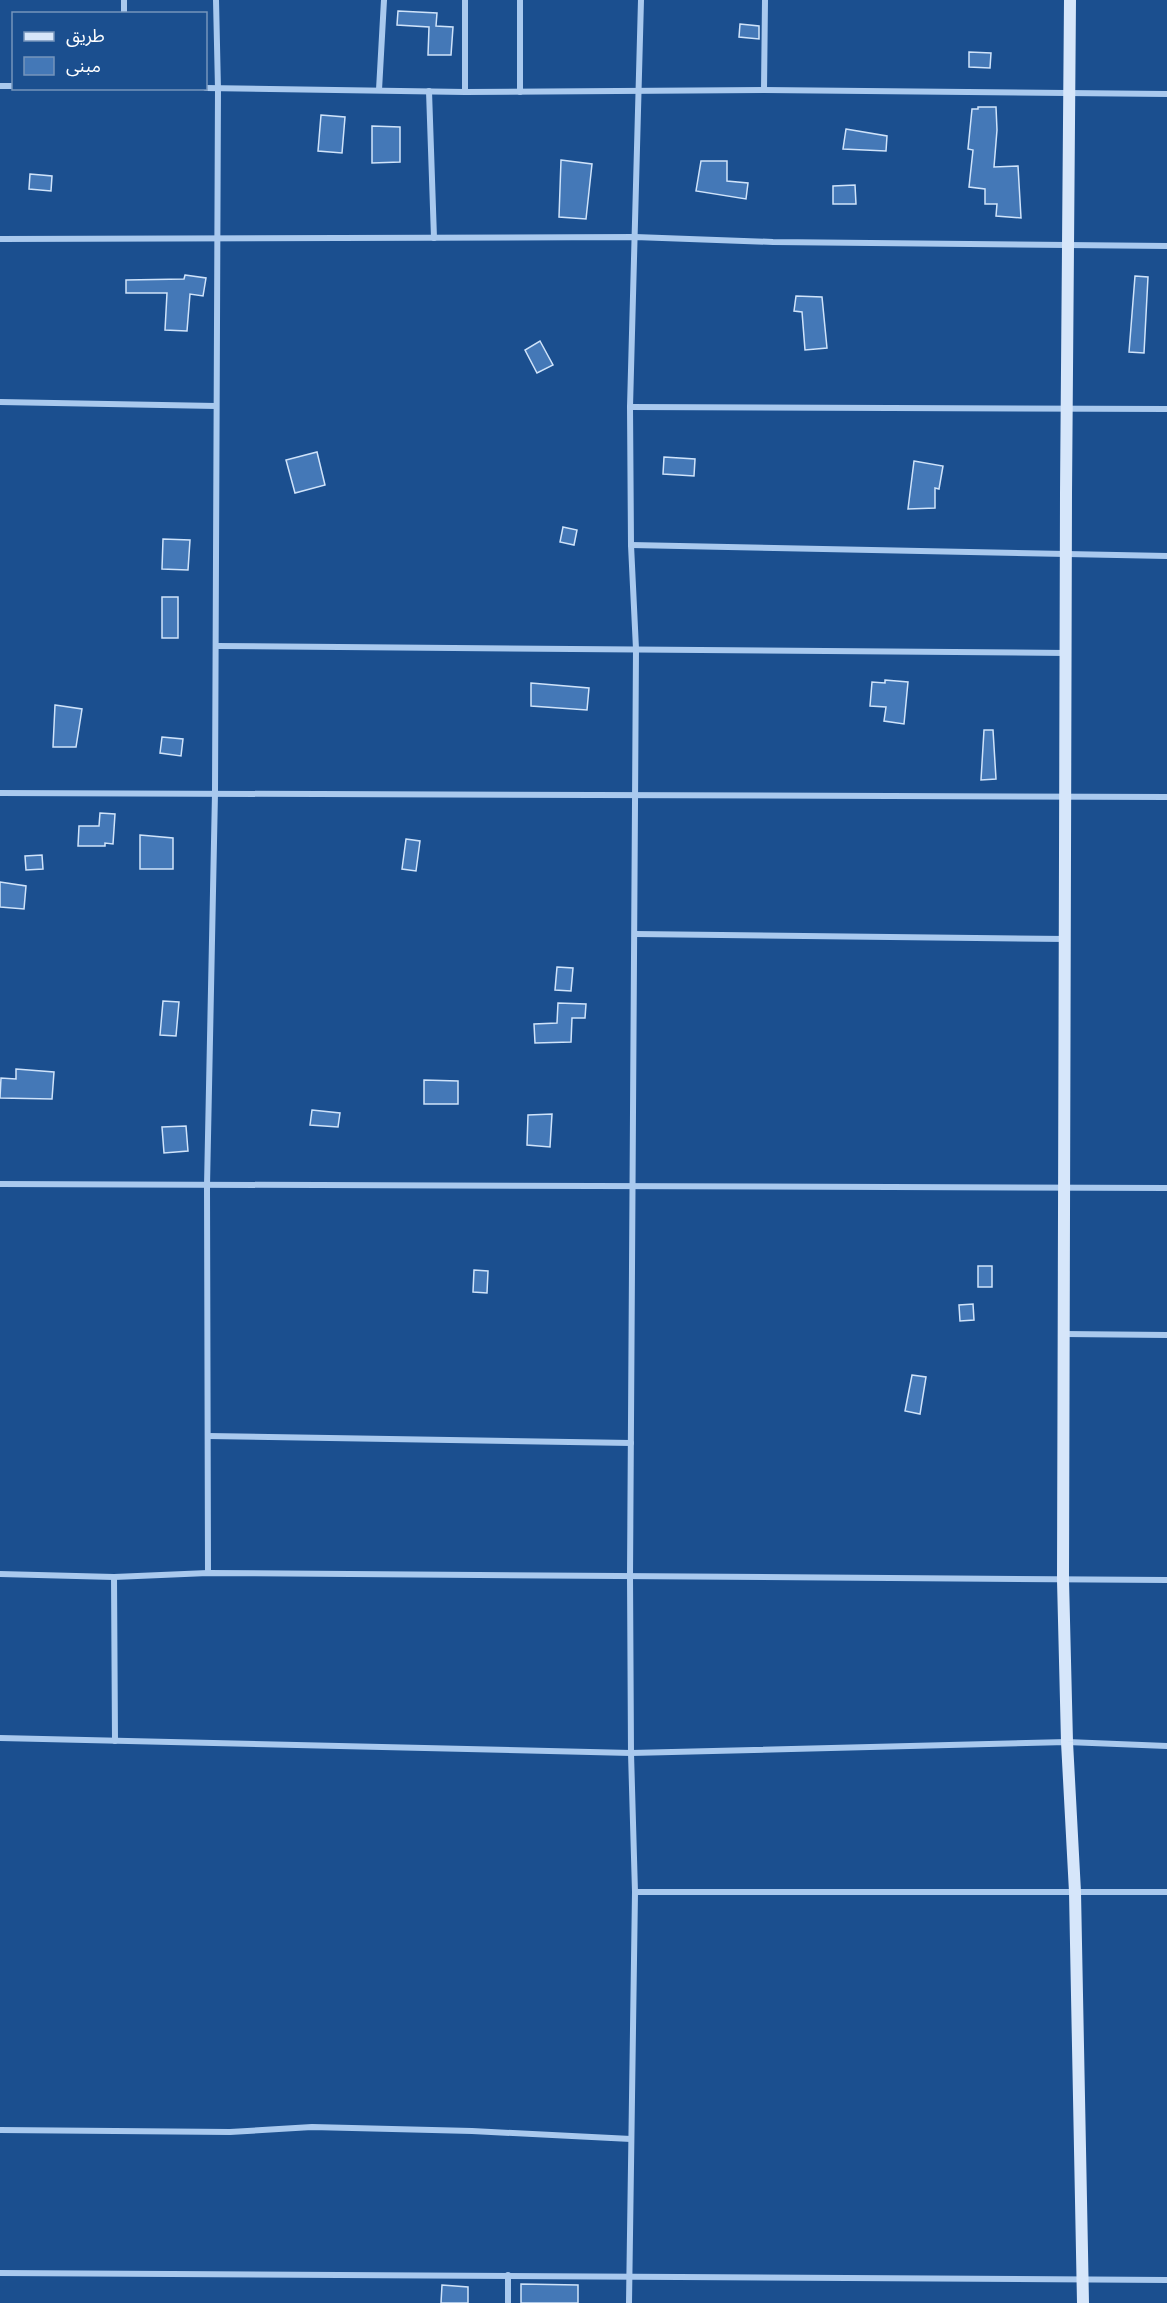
<svg xmlns="http://www.w3.org/2000/svg" width="1167" height="2303" font-family="Raleway,'Noto Sans Arabic',sans-serif">
	<style>
		.building { fill: #4478b7; stroke: #cfe3fa; stroke-width: 1.5 }
		.lines { fill: none; stroke-linecap: round; stroke-linejoin: round }
		.street { stroke: #a9c9ee; stroke-width: 6 }
		.secondary { stroke: #d6e6fa; stroke-width: 12 }
	</style>
	<rect width="100%" height="100%" fill="#1b4f8f"/>
	<!-- building -->
	<g class="building">
		<path d="M 398,11 L 437,13 L 436,26 L 453,27 L 451,55 L 428,55 L 429,27 L 397,25 Z"/>
		<path d="M 740,24 L 759,26 L 759,39 L 739,37 Z"/>
		<path d="M 969,52 L 991,53 L 990,68 L 969,67 Z"/>
		<path d="M 978,107 L 996,107 L 997,130 L 994,167 L 1018,166 L 1021,218 L 996,216 L 997,204 L 985,204 L 985,189 L 969,187 L 973,150 L 968,149 L 972,109 L 978,109 Z"/>
		<path d="M 321,115 L 345,117 L 342,153 L 318,151 Z"/>
		<path d="M 372,126 L 400,127 L 400,162 L 372,163 Z"/>
		<path d="M 846,129 L 887,136 L 886,151 L 843,149 Z"/>
		<path d="M 561,160 L 592,164 L 586,219 L 559,217 Z"/>
		<path d="M 701,161 L 727,161 L 727,181 L 748,183 L 746,199 L 696,191 Z"/>
		<path d="M 30,174 L 52,176 L 51,191 L 29,189 Z"/>
		<path d="M 855,185 L 856,204 L 833,204 L 833,186 Z"/>
		<path d="M 185,275 L 206,278 L 203,296 L 190,294 L 187,331 L 165,330 L 167,293 L 126,293 L 126,280 L 184,279 Z"/>
		<path d="M 1135,276 L 1148,277 L 1144,353 L 1129,352 Z"/>
		<path d="M 796,296 L 822,297 L 827,348 L 805,350 L 802,312 L 794,311 Z"/>
		<path d="M 540,341 L 553,365 L 537,373 L 525,350 Z"/>
		<path d="M 317,452 L 325,485 L 295,493 L 286,460 Z"/>
		<path d="M 664,457 L 695,459 L 694,476 L 663,474 Z"/>
		<path d="M 914,461 L 943,466 L 939,489 L 935,488 L 935,508 L 908,509 Z"/>
		<path d="M 563,527 L 577,530 L 574,545 L 560,542 Z"/>
		<path d="M 163,539 L 190,540 L 188,570 L 162,569 Z"/>
		<rect x="162" y="597" width="16" height="41"/>
		<path d="M 885,680 L 908,682 L 904,724 L 884,721 L 886,707 L 870,706 L 872,682 L 885,683 Z"/>
		<path d="M 531,683 L 589,688 L 587,710 L 531,706 Z"/>
		<path d="M 55,705 L 82,709 L 76,747 L 53,747 Z"/>
		<path d="M 984,730 L 993,730 L 996,779 L 981,780 Z"/>
		<path d="M 162,737 L 183,739 L 181,756 L 160,753 Z"/>
		<path d="M 100,813 L 115,814 L 113,844 L 105,843 L 105,846 L 78,846 L 79,826 L 99,826 Z"/>
		<path d="M 140,835 L 173,838 L 173,869 L 140,869 Z"/>
		<path d="M 406,839 L 420,841 L 416,871 L 402,869 Z"/>
		<path d="M 42,855 L 43,869 L 26,870 L 25,856 Z"/>
		<path d="M 0,882 L 26,886 L 24,909 L 0,907 Z"/>
		<path d="M 557,967 L 573,968 L 571,991 L 555,990 Z"/>
		<path d="M 163,1001 L 179,1002 L 176,1036 L 160,1035 Z"/>
		<path d="M 558,1003 L 586,1004 L 585,1018 L 572,1018 L 571,1042 L 535,1043 L 534,1024 L 557,1023 Z"/>
		<path d="M 16,1069 L 54,1072 L 52,1099 L 0,1098 L 1,1078 L 16,1079 Z"/>
		<path d="M 424,1080 L 458,1081 L 458,1104 L 424,1104 Z"/>
		<path d="M 312,1110 L 340,1113 L 338,1127 L 310,1125 Z"/>
		<path d="M 552,1114 L 550,1147 L 527,1145 L 528,1115 Z"/>
		<path d="M 186,1126 L 188,1151 L 164,1153 L 162,1127 Z"/>
		<rect x="978" y="1266" width="14" height="21"/>
		<path d="M 474,1270 L 488,1271 L 487,1293 L 473,1292 Z"/>
		<path d="M 973,1304 L 974,1320 L 960,1321 L 959,1305 Z"/>
		<path d="M 912,1375 L 926,1377 L 920,1414 L 905,1411 Z"/>
		<path d="M 521,2284 L 578,2285 L 578,2303 L 521,2303 Z"/>
		<path d="M 442,2285 L 468,2287 L 468,2303 L 441,2303 Z"/>
	</g>
	<g class="lines">
		<!-- street -->
		<g class="street">
			<path d="M 124,0 L 124,14"/>
			<path d="M 520,0 L 520,92"/>
			<path d="M 0,86 L 14,86"/>
			<path d="M 206,88 L 465,92 L 764,90 L 1167,94"/>
			<path d="M 379,90 L 384,0"/>
			<path d="M 764,90 L 765,0"/>
			<path d="M 429,91 L 434,238"/>
			<path d="M 465,92 L 465,0"/>
			<path d="M 0,239 L 635,237 L 773,242 L 1167,246"/>
			<path d="M 0,402 L 216,406"/>
			<path d="M 630,407 L 1167,409"/>
			<path d="M 631,545 L 1167,556"/>
			<path d="M 216,646 L 1067,653"/>
			<path d="M 0,793 L 1167,797"/>
			<path d="M 635,934 L 1066,939"/>
			<path d="M 0,1184 L 1167,1188"/>
			<path d="M 1064,1334 L 1167,1335"/>
			<path d="M 208,1436 L 631,1443"/>
			<path d="M 208,1573 L 207,1186 L 215,793 L 218,89 L 216,0"/>
			<path d="M 0,1574 L 114,1577 L 208,1573 L 1167,1580"/>
			<path d="M 114,1577 L 115,1741"/>
			<path d="M 0,1738 L 631,1753 L 1067,1742 L 1167,1746"/>
			<path d="M 635,1892 L 1167,1892"/>
			<path d="M 0,2130 L 230,2132 L 312,2127 L 472,2131 L 631,2139"/>
			<path d="M 0,2273 L 1167,2280"/>
			<path d="M 508,2303 L 508,2275"/>
			<path d="M 629,2303 L 635,1892 L 631,1753 L 630,1576 L 636,649 L 631,545 L 630,407 L 641,0"/>
		</g>
		<!-- secondary -->
		<path class="secondary" d="M 1070,0 L 1066,494 L 1063,1580 L 1067,1742 L 1075,1892 L 1083,2303"/>
	</g>
	<!-- legend -->
	<rect x="12" y="12" width="195" height="78" fill="#1b4f8f" stroke="#7695bc" stroke-width="1.5"/>
	<rect x="24" y="32" width="30" height="9" fill="#d6e6fa" stroke="#7695bc" stroke-width="1.5"/>
	<text x="66" y="42" font-size="18" fill="#ffffff">طريق</text>
	<rect x="24" y="57" width="30" height="18" fill="#4478b7" stroke="#7695bc" stroke-width="1.5"/>
	<text x="66" y="72" font-size="18" fill="#ffffff">مبنى</text>
</svg>
